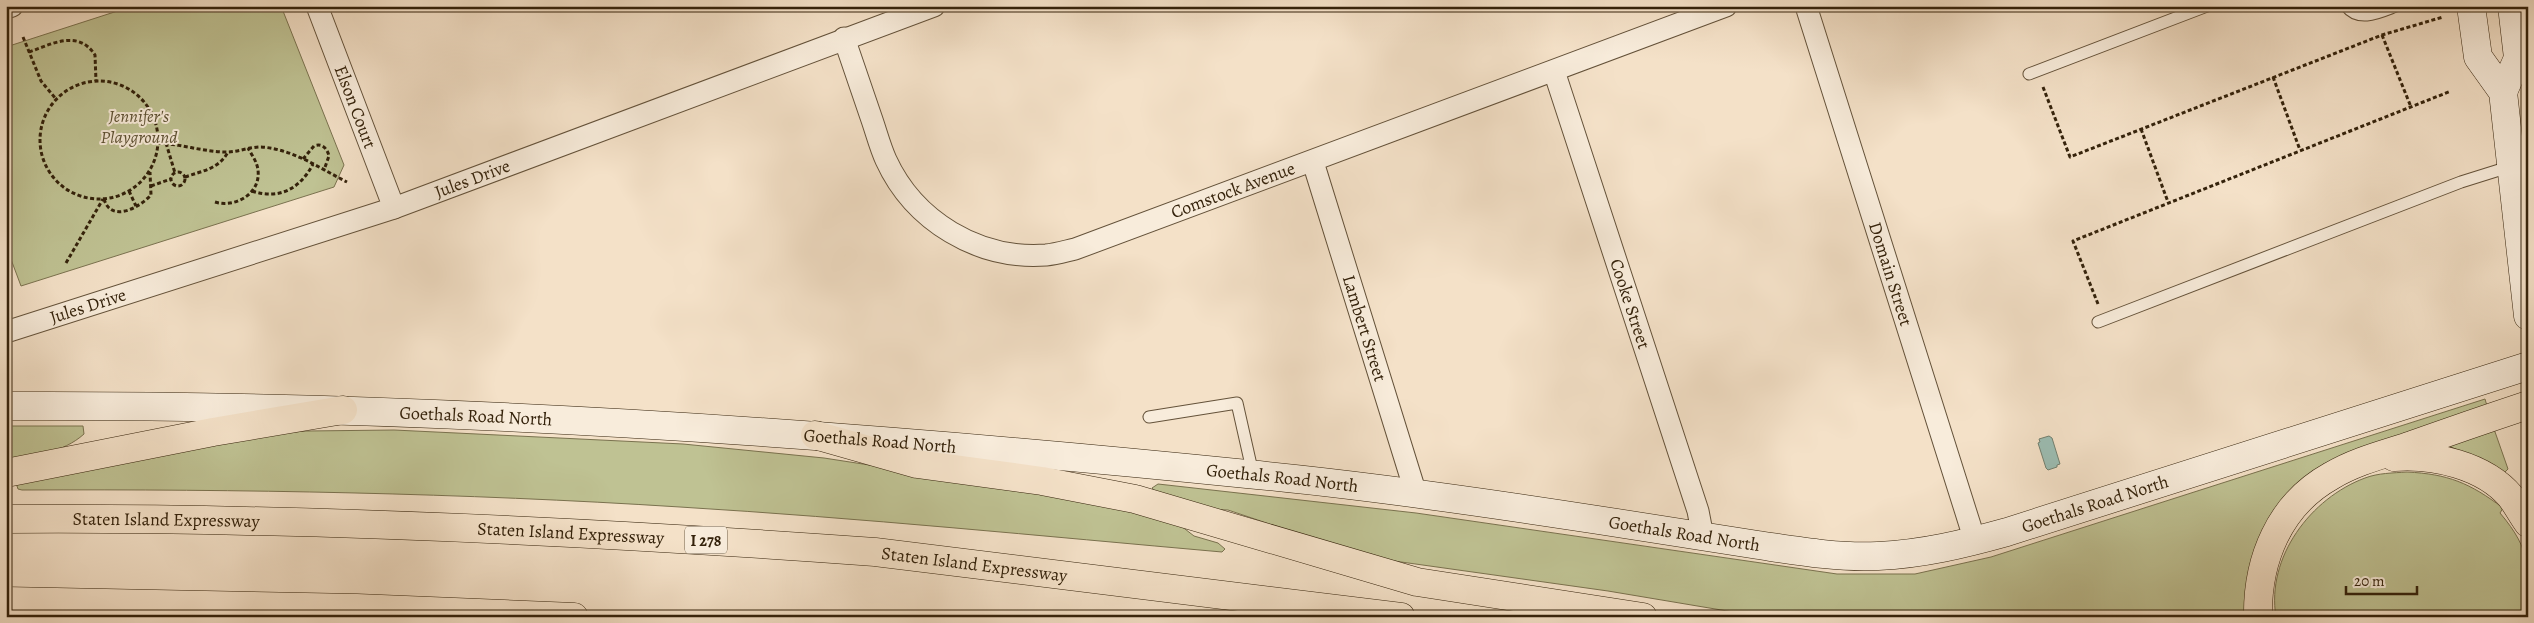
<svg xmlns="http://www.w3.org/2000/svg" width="2534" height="623" font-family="Alegreya,serif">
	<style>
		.green { fill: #bfc293; stroke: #7a724f }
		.water { fill: #9cbeb4; stroke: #728070 }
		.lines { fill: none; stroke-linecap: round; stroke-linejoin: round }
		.service-casing { stroke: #64523a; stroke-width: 13 }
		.minor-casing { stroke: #64523a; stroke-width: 23 }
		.secondary-casing { stroke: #34220b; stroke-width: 29 }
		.motorway-casing { stroke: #34220b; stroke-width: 29 }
		.path { stroke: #34220b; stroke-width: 3; stroke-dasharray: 4 2.5; stroke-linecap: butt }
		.service { stroke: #f8ecdb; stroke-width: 11 }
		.minor { stroke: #f8ecdb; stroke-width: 21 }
		.secondary { stroke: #f8ecdb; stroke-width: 28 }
		.motorway { stroke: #f4e1c8; stroke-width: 28 }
		.labels { text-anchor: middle; stroke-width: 4; stroke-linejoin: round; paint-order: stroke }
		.shield { fill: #f8ecdb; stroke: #6f5f49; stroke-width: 1 }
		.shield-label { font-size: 16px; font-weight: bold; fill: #34220b }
		.street-label { font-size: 18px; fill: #34220b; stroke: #f8ecdb }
		.park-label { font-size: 18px; font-style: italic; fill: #5e5234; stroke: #f8ecdb }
	</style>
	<rect width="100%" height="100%" fill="#f4e1c8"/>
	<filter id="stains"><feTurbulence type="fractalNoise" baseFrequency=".004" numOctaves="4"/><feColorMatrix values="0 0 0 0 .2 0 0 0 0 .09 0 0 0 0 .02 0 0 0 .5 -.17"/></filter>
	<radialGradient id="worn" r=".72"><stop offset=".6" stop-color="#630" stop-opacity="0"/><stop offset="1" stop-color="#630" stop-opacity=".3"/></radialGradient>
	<!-- green -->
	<g class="green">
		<path d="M 133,6 L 281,6 L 344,165 L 334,187 L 21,286 L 6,246 L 6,47 Z"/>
		<path d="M 2485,399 L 2487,406 L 2329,465 L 2246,617 L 1763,617 L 1608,591 L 1387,560 L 1338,547 L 1228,510 L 1208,509 L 1155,491 L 1152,488 L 1158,484 L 1167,485 L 1416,513 L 1837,574 L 1915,574 L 1991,557 Z"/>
		<path d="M 6,426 L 83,426 L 84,434 C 63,453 33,456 6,461 Z"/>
		<path d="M 2494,429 L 2508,469 L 2504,473 L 2449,446 Z"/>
		<path d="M 394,430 L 683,444 L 824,458 L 1005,486 L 1090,503 L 1176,522 L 1194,536 L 1218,543 L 1225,549 L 1222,552 C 1041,536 861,518 680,507 C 461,493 241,489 22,490 L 18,489 L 16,483 L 251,435 L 307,431 Z"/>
		<path d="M 2407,472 C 2448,474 2470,483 2503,508 L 2500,513 C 2533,552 2528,569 2528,617 L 2276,617 C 2266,557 2311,498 2365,478 C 2378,473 2393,473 2407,472 Z"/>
	</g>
	<!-- water -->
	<path class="water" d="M 2049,436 L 2052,438 L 2060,464 L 2057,465 L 2057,467 L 2048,470 L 2046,468 L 2038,443 L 2040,442 L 2039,439 Z"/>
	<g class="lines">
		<!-- service casing -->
		<g class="service-casing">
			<g id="service">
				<path d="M 2346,6 C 2359,23 2380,12 2396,6"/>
				<path d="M 2029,74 L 2207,6"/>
				<path d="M 2098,322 L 2461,182 L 2512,166"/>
				<path d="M 1149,417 L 1237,403 L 1253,474"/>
			</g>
		</g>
		<!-- minor casing -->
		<g class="minor-casing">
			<g id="minor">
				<path id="s1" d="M 317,6 L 394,208"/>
				<path id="s2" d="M 1806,6 L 1975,541"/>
				<path d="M 6,8 L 12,6"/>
				<path id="s3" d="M 844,38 C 853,64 862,91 871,117 C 876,131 880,147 886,160 C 914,221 978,260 1046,255 C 1056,254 1066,251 1075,249 L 1726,6"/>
				<path id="s4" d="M 1554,71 L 1698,511 L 1703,537"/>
				<path id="s5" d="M 1313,162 L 1416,494"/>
				<path id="s6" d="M 6,332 L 394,208 L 934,6"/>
			</g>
		</g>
		<!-- secondary casing -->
		<g class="secondary-casing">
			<g id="secondary">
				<path d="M 2471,6 L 2478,57 L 2503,92 L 2528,316"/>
				<path d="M 2503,92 L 2518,58 L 2512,6"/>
				<path id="s7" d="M 6,406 C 421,404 834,432 1247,474 C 1364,485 1482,502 1598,520 C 1651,528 1704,537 1758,545 C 1798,551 1838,558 1878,556 C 1923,554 1964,544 2007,532 L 2528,366"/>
			</g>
		</g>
		<!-- motorway casing -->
		<g class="motorway-casing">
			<g id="motorway">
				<path d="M 815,435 L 917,464 L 1042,481 L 1135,499 L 1417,582 L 1643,617"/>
				<path d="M 2394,457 C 2433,454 2484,465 2511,497 C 2517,505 2522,515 2528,523"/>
				<path d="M 6,473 L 213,432 L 343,410"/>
				<path id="s8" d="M 6,519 C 296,517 586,531 875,552 L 1401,617"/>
				<path d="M 6,601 L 357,608 L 574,617"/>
				<path d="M 2258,617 C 2257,560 2279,505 2331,476 C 2356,461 2385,454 2412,445 C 2451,431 2489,418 2528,405"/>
			</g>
		</g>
		<!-- path -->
		<g class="path">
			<path d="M 2382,35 L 2411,107"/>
			<path d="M 23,37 L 41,81 L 56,99"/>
			<path d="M 29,52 C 52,44 78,29 95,55 L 96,81"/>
			<path d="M 2273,77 L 2300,150"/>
			<circle cx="99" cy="140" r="59"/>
			<path d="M 2043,87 L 2070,157 L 2382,35 L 2443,17"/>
			<path d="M 2141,129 L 2168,202"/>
			<path d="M 158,143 C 180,144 201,151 223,152 C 236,153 248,147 261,147 C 293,149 319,168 347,182"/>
			<path d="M 166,143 L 175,173"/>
			<path d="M 303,159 L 314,146 C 322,143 327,148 329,156 L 324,170"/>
			<circle cx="178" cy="179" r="7"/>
			<path d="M 185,177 C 202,171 219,169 228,152"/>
			<path d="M 151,186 L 171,179"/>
			<path d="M 129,191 L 136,206"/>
			<path d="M 252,191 C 279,200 300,189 313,164"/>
			<path d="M 104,199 C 111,223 139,208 151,195 L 150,172"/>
			<path d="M 215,202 C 235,208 261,194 258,170 C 257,162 252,155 248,148"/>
			<path d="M 66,263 L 103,199"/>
			<path d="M 2098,304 L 2073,241 L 2451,91"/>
		</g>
		<!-- service -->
		<use href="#service" class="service"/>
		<!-- minor -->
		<use href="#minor" class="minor"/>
		<!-- secondary -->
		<use href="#secondary" class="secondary"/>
		<!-- motorway -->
		<use href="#motorway" class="motorway"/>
	</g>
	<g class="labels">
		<!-- shield labels -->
		<rect class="shield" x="685" y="526.5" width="42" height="27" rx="4"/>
		<g class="shield-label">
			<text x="706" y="546">I 278</text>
		</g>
		<!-- street labels -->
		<g class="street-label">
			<text dy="6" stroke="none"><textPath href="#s1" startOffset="108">Elson Court</textPath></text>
			<text dy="6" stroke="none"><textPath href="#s6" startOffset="491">Jules Drive</textPath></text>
			<text dy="6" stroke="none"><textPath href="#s3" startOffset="525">Comstock Avenue</textPath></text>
			<text dy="6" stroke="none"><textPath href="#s2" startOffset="281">Domain Street</textPath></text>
			<text dy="6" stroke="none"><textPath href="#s4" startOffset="245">Cooke Street</textPath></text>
			<text dy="6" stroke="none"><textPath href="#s6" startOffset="86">Jules Drive</textPath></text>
			<text dy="6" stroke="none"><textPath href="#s5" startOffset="174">Lambert Street</textPath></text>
			<text dy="6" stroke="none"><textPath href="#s7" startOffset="470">Goethals Road North</textPath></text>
			<text dy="6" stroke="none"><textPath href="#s7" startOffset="875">Goethals Road North</textPath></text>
			<text dy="6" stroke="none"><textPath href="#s7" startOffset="1279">Goethals Road North</textPath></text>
			<text dy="6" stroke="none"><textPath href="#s7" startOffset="2104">Goethals Road North</textPath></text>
			<text dy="6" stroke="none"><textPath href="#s8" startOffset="160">Staten Island Expressway</textPath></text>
			<text dy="6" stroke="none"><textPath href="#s8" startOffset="565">Staten Island Expressway</textPath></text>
			<text dy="6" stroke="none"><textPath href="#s7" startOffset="1685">Goethals Road North</textPath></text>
			<text dy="6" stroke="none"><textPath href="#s8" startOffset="970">Staten Island Expressway</textPath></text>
		</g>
		<!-- park labels -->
		<g class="park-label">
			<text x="139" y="122">Jennifer's<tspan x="139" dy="21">Playground</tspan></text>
		</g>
	</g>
	<!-- margin -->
	<rect width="2534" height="623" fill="none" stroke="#f4e1c8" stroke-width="25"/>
	<rect x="8" y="8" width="2519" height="608" fill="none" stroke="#34220b" stroke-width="2.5"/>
	<rect x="12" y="12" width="2509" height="598" fill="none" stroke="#34220b"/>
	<!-- scale -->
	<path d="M2346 586v8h71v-8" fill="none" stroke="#34220b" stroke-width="2.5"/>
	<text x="2354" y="586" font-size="15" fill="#34220b" stroke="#f8ecdb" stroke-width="4" paint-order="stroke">20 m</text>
	<rect width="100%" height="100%" filter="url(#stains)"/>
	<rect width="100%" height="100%" fill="url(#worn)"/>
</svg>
